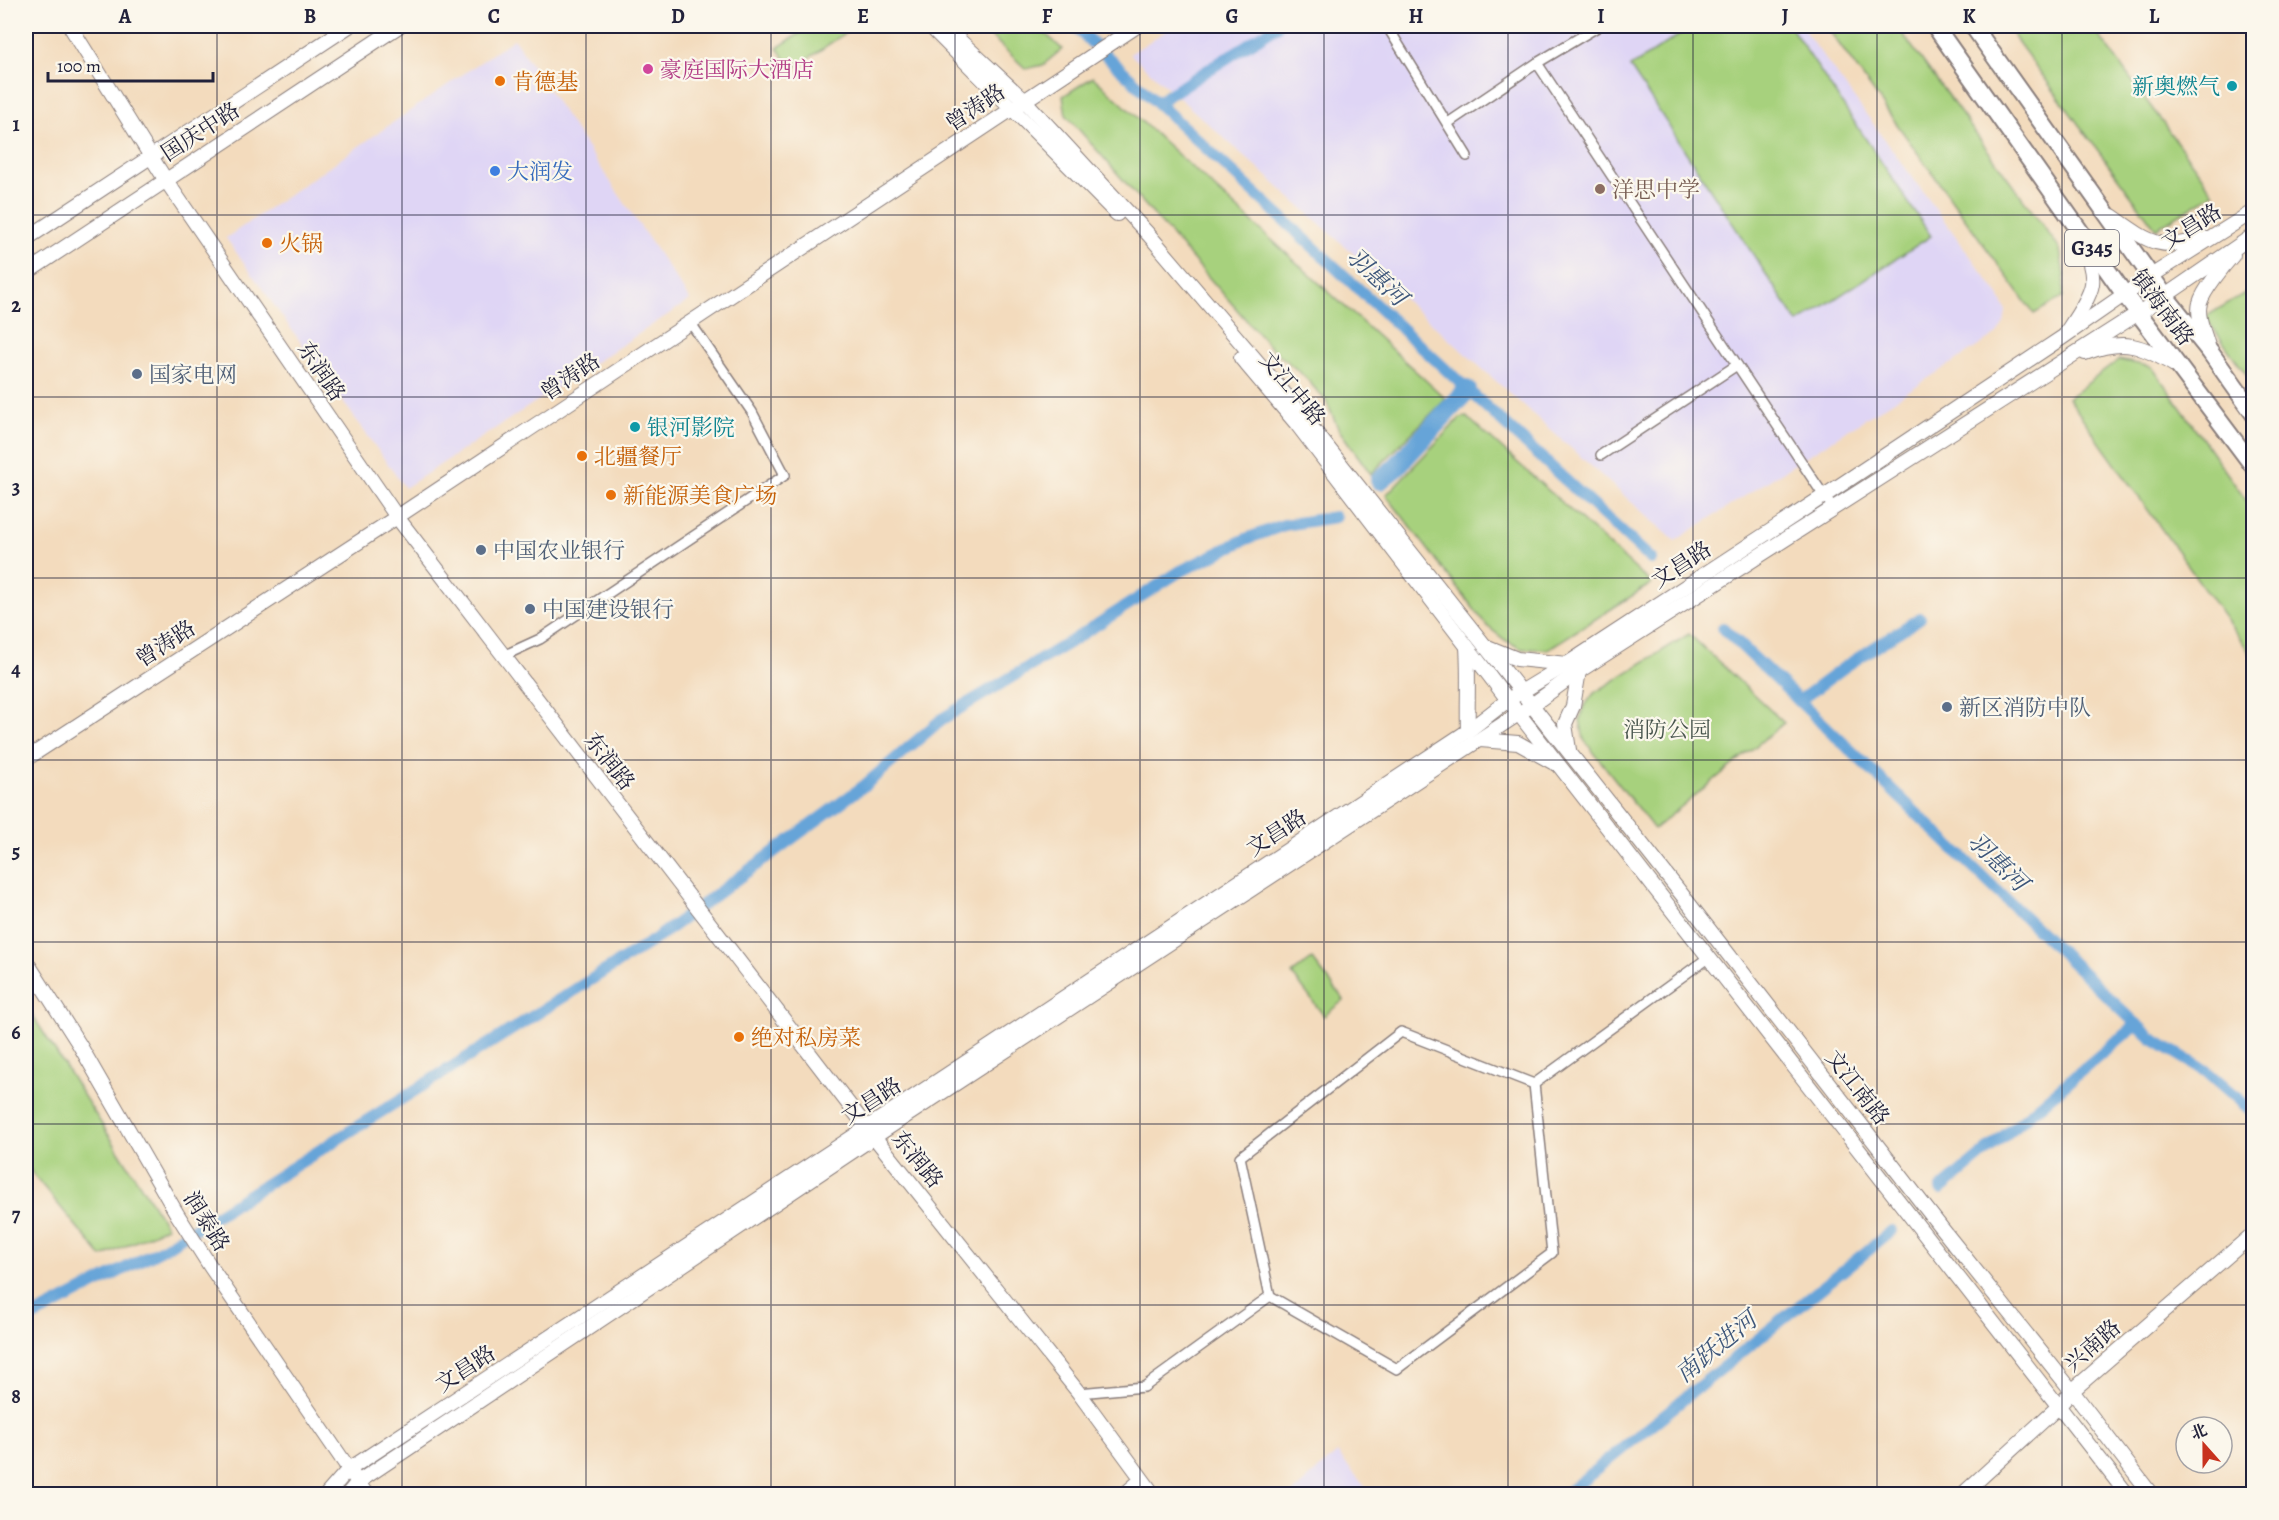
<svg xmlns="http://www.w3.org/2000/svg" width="2279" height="1520" font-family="Alegreya,'Noto Serif SC',serif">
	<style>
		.built { fill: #dfd5f5 }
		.green { fill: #a7d17d; stroke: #647a5c; stroke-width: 1.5 }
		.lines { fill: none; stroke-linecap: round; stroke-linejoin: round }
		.canal { stroke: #66a4d8; stroke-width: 12 }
		.river { stroke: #66a4d8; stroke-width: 20 }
		.street-casing { stroke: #8a7e7c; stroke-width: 12 }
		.secondary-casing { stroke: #8a7e7c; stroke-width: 16 }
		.highway-casing { stroke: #8a7e7c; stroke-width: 20 }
		.street { stroke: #fff; stroke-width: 9 }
		.secondary { stroke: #fff; stroke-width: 14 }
		.highway { stroke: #fff; stroke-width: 16 }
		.grid { fill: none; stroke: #22223b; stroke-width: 1.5; stroke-opacity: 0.55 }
		.hotel-dot { fill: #d1479c; stroke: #fbf7ec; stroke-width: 2 }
		.food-dot { fill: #e8710a; stroke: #fbf7ec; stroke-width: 2 }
		.culture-dot { fill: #0f9aa8; stroke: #fbf7ec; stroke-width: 2 }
		.shop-dot { fill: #3f7fe0; stroke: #fbf7ec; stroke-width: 2 }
		.education-dot { fill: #8d6e63; stroke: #fbf7ec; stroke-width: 2 }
		.service-dot { fill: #5c6f8a; stroke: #fbf7ec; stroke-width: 2 }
		.labels { text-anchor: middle; stroke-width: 4.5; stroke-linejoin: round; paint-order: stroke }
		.shield { fill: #fbf7ec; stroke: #636270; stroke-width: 1.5 }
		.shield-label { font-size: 21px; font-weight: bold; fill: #22223b }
		.hotel-label { font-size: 22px; fill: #b23c85; stroke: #fbf7ec; text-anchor: start }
		.food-label { font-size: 22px; fill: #c56008; stroke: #fbf7ec; text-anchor: start }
		.culture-label { font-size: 22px; fill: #0d838f; stroke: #fbf7ec; text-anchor: end }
		.street-label { font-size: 22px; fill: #22223b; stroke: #fbf7ec }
		.shop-label { font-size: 22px; fill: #366cbe; stroke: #fbf7ec; text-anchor: start }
		.education-label { font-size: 22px; fill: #785e54; stroke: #fbf7ec; text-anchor: start }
		.service-label { font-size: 22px; fill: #4e5e75; stroke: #fbf7ec; text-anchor: start }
		.park-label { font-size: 22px; fill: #4a574f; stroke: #fbf7ec }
		.water-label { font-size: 24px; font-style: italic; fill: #3d567a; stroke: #fbf7ec }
		.neatline { fill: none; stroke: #22223b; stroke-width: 2 }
		.grid-label { font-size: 20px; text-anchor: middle; font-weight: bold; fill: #22223b }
	</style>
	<rect width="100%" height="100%" fill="#fbf7ec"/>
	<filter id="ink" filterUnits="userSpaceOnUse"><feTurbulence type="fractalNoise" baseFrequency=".0167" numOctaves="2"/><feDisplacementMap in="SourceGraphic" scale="12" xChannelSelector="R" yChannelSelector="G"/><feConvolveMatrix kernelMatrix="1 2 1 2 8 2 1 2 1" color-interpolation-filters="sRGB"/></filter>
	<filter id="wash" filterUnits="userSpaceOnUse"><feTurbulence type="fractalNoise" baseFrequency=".008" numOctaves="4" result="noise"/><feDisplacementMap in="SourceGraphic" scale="24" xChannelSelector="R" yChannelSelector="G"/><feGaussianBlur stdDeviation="1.35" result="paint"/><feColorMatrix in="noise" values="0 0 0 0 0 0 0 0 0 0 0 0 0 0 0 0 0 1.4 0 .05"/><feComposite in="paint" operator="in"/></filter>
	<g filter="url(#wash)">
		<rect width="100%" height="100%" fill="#f3dbbd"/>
		<!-- built -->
		<g class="built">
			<path d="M 1174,26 L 1801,26 L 1999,295 L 2006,311 L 2004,323 L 1997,334 L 1675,541 L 1130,54 Z"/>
			<path d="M 514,39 L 690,300 L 405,488 L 226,238 Z"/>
			<path d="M 1337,1453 L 1371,1494 L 1292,1494 Z"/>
		</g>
		<!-- green -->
		<g class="green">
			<path d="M 811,26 L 853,26 L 854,27 L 793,69 L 777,48 Z"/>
			<path d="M 980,26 L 1037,26 L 1062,49 L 1043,65 L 1026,69 Z"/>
			<path d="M 1693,26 L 1790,26 L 1931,236 L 1798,323 L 1630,67 Z"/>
			<path d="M 1826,26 L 1897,26 L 2060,249 L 2064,276 L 2063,297 L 2034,314 Z"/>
			<path d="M 2006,26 L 2092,26 L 2214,193 L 2156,229 Z"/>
			<path d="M 1093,77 L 1444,397 L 1444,401 L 1371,474 L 1339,430 L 1326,401 L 1304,376 L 1269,346 L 1066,115 L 1063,96 Z"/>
			<path d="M 2253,288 L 2253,384 L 2205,317 Z"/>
			<path d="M 2119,360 L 2152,367 L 2253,510 L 2253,657 L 2068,398 Z"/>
			<path d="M 1467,417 L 1651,583 L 1651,584 L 1548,649 L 1522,649 L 1505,640 L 1487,626 L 1386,495 L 1460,418 Z"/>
			<path d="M 1689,634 L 1784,723 L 1654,829 L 1584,740 L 1580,720 L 1583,708 L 1594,693 Z"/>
			<path d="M 1312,959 L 1344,1000 L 1324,1016 L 1292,974 Z"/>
			<path d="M 26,1005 L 167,1227 L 102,1257 L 28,1168 L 26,1169 Z"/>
		</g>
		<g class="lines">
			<!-- canal -->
			<g class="canal">
				<path d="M 1074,26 L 1651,559"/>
				<path d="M 1158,102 L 1277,26"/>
				<path d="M 1723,628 L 2151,1038 L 2206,1071 L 2254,1113"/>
				<path d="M 1799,701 L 1846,666 L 1920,618"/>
				<path d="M 1941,1189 L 2137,1024"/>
				<path d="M 26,1320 L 166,1247 L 654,940 L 865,785 L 942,719 L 1070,642 L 1179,572 L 1246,539 L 1284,525 L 1335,517"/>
				<path d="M 1566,1494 L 1892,1231"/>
			</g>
			<!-- river -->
			<path class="river" d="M 1380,480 L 1395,468 L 1467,390"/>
		</g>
	</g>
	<g filter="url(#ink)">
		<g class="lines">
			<!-- street casing -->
			<g class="street-casing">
				<g id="street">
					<path d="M 1387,26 L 1467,156"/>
					<path d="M 1537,63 L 1824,496 L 1835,509"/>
					<path d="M 1448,123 L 1537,63 L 1599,26"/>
					<path d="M 1601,455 L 1737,365"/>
					<path d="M 503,656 L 540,639 L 785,475 L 752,412 L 690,322"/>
					<path d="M 1270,1296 L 1397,1369 L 1552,1253 L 1534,1084"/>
					<path d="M 1079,1393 L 1144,1387 L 1270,1296 L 1240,1157 L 1401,1032 L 1534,1084 L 1709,957"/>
				</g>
			</g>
			<!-- secondary casing -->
			<g class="secondary-casing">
				<g id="secondary">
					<path d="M 70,26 L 165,179 L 397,517 L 867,1128 L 1079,1393 L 1153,1494"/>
					<path d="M 930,26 L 1117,214"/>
					<path d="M 944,26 L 1024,100 L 1149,235 L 1290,400 L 1676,887 L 1943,1230 L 2072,1391 L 2151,1494"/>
					<path d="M 2112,216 C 2146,240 2160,253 2204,238"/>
					<path d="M 26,239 L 349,26"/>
					<path d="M 26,273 L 399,26"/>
					<path d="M 2067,331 C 2075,319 2090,298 2092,284 C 2094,270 2086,251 2080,238"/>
					<path d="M 2209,350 C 2206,336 2196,317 2200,303 C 2203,291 2224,265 2233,255"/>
					<path d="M 2085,353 C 2125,338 2141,345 2176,366"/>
					<path d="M 1241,358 L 1296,423 L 1508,700 L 2127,1494"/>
					<path d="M 1485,646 L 1517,659 L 1567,664"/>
					<path d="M 1467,647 C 1469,676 1467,703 1468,731"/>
					<path d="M 1480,740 L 1518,743 L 1554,763"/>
					<path d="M 1569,750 L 1565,724 L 1573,706 L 1579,671"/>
					<path d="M 26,759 L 397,517 L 1137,26"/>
					<path d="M 26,961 L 79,1044 L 177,1214 L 210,1266 L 366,1494"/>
					<path d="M 327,1494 L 348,1470 L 1468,731 L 1508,700 L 1567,664 L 1824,496 L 2063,337 L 2151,276 L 2254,211"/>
					<path d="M 348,1494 L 358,1482 L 874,1137 L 1532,705 L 1579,671 L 2165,296 L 2254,235"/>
					<path d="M 1125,1494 L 1141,1480"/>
					<path d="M 1963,1494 L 2058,1407 L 2072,1391 L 2254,1233"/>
				</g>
			</g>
			<!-- highway casing -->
			<g class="highway-casing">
				<g id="highway">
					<path d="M 1935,26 L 2125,295 L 2254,467"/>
					<path d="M 1973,26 L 2165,296 L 2210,352 L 2254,414"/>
				</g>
			</g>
			<!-- street -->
			<use href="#street" class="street"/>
			<!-- secondary -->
			<use href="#secondary" class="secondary"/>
			<!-- highway -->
			<use href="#highway" class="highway"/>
		</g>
	</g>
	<!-- grid -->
	<path class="grid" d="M 217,26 L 217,1494M 402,26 L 402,1494M 586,26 L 586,1494M 771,26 L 771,1494M 955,26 L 955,1494M 1140,26 L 1140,1494M 1324,26 L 1324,1494M 1508,26 L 1508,1494M 1693,26 L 1693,1494M 1877,26 L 1877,1494M 2062,26 L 2062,1494M 26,215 L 2254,215M 26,397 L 2254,397M 26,578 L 2254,578M 26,760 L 2254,760M 26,942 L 2254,942M 26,1124 L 2254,1124M 26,1305 L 2254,1305"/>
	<!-- markers -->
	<circle class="hotel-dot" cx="648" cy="69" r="6"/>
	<g class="food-dot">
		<circle cx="500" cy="81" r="6"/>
		<circle cx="267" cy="243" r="6"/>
		<circle cx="582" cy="456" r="6"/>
		<circle cx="611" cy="495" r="6"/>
		<circle cx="739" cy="1037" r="6"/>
	</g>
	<g class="culture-dot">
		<circle cx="2232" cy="86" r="6"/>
		<circle cx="635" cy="427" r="6"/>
	</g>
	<circle class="shop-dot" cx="495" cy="171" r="6"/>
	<circle class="education-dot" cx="1600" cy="189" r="6"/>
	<g class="service-dot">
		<circle cx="137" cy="374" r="6"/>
		<circle cx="481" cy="550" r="6"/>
		<circle cx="530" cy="609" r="6"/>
		<circle cx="1947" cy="707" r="6"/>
	</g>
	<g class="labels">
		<!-- shield labels -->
		<rect class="shield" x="2065" y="230" width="54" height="36" rx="4.5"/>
		<g class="shield-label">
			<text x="2092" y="255">G345</text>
		</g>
		<!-- hotel labels -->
		<g class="hotel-label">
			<text x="660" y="77">豪庭国际大酒店</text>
		</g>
		<!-- food labels -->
		<g class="food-label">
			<text x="512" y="89">肯德基</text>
			<text x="279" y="251">火锅</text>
			<text x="594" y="464">北疆餐厅</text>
			<text x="623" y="503">新能源美食广场</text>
			<text x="751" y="1045">绝对私房菜</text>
		</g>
		<!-- culture labels -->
		<g class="culture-label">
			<text x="2220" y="94">新奥燃气</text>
			<text x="647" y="435" text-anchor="start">银河影院</text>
		</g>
		<!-- street labels -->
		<g class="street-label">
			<text transform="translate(975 107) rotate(-34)" y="8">曾涛路</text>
			<text transform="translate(200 131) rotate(-33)" y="8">国庆中路</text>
			<text transform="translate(2191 226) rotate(-32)" y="8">文昌路</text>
			<text transform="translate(2163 307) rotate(53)" y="8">镇海南路</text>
			<text transform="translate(322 371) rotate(56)" y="8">东润路</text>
			<text transform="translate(570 376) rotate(-34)" y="8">曾涛路</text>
			<text transform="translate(1293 388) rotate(50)" y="8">文江中路</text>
			<text transform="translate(1681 564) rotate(-33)" y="8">文昌路</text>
			<text transform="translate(165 643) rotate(-33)" y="8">曾涛路</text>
			<text transform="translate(610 761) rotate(52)" y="8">东润路</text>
			<text transform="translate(1276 832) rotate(-33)" y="8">文昌路</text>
			<text transform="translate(1858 1087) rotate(52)" y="8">文江南路</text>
			<text transform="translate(871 1100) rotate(-33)" y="8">文昌路</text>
			<text transform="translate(918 1159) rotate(51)" y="8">东润路</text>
			<text transform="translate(207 1221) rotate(58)" y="8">润泰路</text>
			<text transform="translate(2092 1345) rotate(-41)" y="8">兴南路</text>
			<text transform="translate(465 1368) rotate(-33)" y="8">文昌路</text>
		</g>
		<!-- shop labels -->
		<g class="shop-label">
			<text x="507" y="179">大润发</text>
		</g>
		<!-- education labels -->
		<g class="education-label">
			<text x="1612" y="197">洋思中学</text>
		</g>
		<!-- service labels -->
		<g class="service-label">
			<text x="149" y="382">国家电网</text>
			<text x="493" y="558">中国农业银行</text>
			<text x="542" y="617">中国建设银行</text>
			<text x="1959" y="715">新区消防中队</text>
		</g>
		<!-- park labels -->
		<g class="park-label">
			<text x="1667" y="737">消防公园</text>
		</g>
		<!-- water labels -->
		<g class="water-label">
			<text transform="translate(1377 277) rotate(43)" y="8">羽惠河</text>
			<text transform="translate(1998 862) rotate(44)" y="8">羽惠河</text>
			<text transform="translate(1716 1347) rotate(-39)" y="8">南跃进河</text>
		</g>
	</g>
	<!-- margin -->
	<rect width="2279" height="1520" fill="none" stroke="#fbf7ec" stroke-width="66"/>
	<!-- north arrow -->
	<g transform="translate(2204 1445) rotate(339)"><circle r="28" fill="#fbf7ec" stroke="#a4a2a5" stroke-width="1.5"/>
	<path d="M0-4.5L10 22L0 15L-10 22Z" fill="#c8321e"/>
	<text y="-9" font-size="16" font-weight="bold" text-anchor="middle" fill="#22223b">北</text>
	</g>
	<!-- scale -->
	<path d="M48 72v9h165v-9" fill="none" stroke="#22223b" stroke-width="3"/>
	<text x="57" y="72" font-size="18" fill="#22223b" stroke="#fbf7ec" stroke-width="4.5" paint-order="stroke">100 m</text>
	<rect x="33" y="33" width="2213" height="1454" class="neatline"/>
	<g class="grid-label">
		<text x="125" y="23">A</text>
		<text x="310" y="23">B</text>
		<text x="494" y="23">C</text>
		<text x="678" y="23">D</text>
		<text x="863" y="23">E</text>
		<text x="1047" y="23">F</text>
		<text x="1232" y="23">G</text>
		<text x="1416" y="23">H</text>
		<text x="1601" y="23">I</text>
		<text x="1785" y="23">J</text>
		<text x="1969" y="23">K</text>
		<text x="2154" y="23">L</text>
		<text x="16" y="131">1</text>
		<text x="16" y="312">2</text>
		<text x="16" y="494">3</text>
		<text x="16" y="676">4</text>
		<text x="16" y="858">5</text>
		<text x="16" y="1039">6</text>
		<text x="16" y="1221">7</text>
		<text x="16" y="1403">8</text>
	</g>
</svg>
